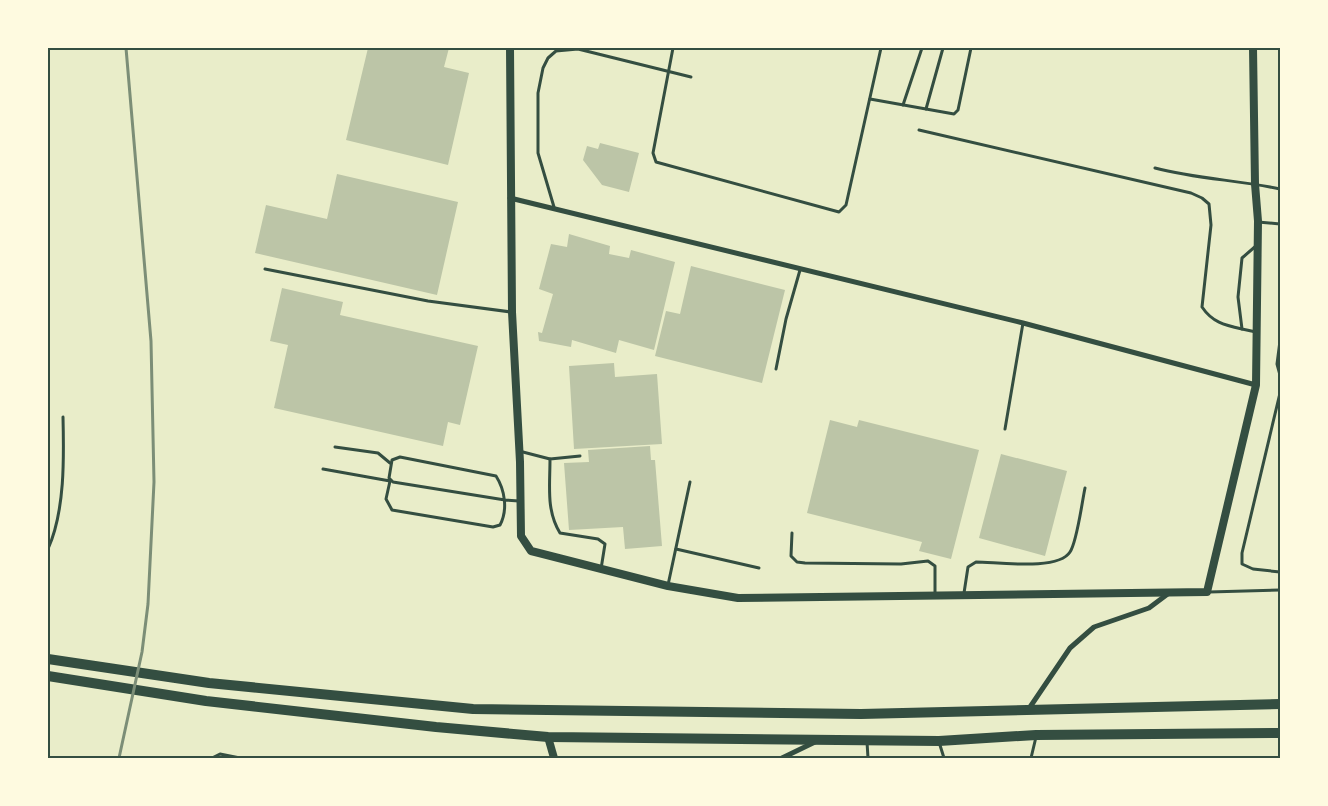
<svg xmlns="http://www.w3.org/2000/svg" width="1328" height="806" font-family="'Alegreya Sans',sans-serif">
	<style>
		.building { fill: #bcc5a7 }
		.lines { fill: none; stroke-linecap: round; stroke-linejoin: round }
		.service { stroke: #344e41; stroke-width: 3 }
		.minor { stroke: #344e41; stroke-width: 5 }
		.tertiary { stroke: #344e41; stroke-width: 8 }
		.trunk { stroke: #344e41; stroke-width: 10 }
		.rail { stroke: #7c8e77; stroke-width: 3 }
		.neatline { fill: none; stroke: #344e41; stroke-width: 2 }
	</style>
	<rect width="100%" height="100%" fill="#e9edc9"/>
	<!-- building -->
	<g class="building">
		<path d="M 368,48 L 449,48 L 444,67 L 469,73 L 448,165 L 346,140 Z"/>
		<path d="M 600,143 L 639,153 L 629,192 L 602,185 L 583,160 L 587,146 L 598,149 Z"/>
		<path d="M 337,174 L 458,202 L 437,295 L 255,253 L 266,205 L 327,219 Z"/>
		<path d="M 569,234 L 610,246 L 609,254 L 629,258 L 631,250 L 675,262 L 654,350 L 619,340 L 616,353 L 572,340 L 571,347 L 539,341 L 538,332 L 542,333 L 553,294 L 539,289 L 551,244 L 567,247 Z"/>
		<path d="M 691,266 L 785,290 L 762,383 L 655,356 L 666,311 L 680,314 Z"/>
		<path d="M 282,288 L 343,302 L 340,315 L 478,346 L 460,425 L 448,422 L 443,446 L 274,408 L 288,345 L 270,341 Z"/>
		<path d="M 614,363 L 615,377 L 657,374 L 662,444 L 574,449 L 569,366 Z"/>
		<path d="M 830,420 L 857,427 L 859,420 L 979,450 L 951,559 L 919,551 L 922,542 L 807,513 Z"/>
		<path d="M 650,446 L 651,460 L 655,460 L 662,546 L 625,549 L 623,527 L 569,530 L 564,463 L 589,462 L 588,450 Z"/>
		<path d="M 1001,454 L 1067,471 L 1045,556 L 979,538 Z"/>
	</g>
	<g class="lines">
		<!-- service -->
		<g class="service">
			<path d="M 673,48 L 653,153 L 656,162 L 839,212 L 846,205 L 881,48"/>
			<path d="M 870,99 L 954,114 L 958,110 L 971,48"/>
			<path d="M 903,105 L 922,48"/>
			<path d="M 926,109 L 943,48"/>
			<path d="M 919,130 L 1191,193 L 1202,198 L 1209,204 L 1211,225 L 1202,307 C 1212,322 1224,325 1242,329"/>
			<path d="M 1155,168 C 1196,179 1239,180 1280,189"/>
			<path d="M 554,207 L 538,153 L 538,93 L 543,68 L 548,58 L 556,51 L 578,49 L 691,77"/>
			<path d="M 1258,222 L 1280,224"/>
			<path d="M 265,269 L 428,301 L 511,312"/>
			<path d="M 1256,332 L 1242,329 L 1238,297 L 1242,258 L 1257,245"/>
			<path d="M 1280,341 L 1277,364 L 1280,375"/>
			<path d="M 776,369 L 786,319 L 800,270"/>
			<path d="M 1280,393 L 1242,553 L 1242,564 L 1253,569 L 1280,572"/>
			<path d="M 1005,429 L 1023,323"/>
			<path d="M 335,447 L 378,453 L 390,463"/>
			<path d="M 519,451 L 550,459"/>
			<path d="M 580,456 L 550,459 C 550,486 546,510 560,533 L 598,539 L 605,544 L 601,569"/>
			<path d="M 323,469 L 390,481 L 386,499 L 392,510 L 493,527 L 500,525 C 508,510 505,490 496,476 L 400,457 L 392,460 L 389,478 L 393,482 L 505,500 L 519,501"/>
			<path d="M 792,533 L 791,556 L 797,562 L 805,563 L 901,564 L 928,561 L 935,566 L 935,594"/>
			<path d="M 48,549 C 65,511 64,458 63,417"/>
			<path d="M 676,549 L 759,568"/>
			<path d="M 668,585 L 690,482"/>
			<path d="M 1209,592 L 1280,590"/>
			<path d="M 964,593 L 968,567 L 976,562 C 997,562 1058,571 1070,552 C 1077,542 1082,502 1085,488"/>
			<path d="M 867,742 L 868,758"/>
			<path d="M 939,742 L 944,758"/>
			<path d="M 212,758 L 220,754 L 240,758"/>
			<path d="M 1031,758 L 1036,737"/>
			<path d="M 1279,758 L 1280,757"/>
		</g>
		<!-- minor -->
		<g class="minor">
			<path d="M 510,198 L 1023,323 L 1256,385"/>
			<path d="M 1028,710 L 1070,648 L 1094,627 L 1149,608 L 1169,593"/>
			<path d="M 782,758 L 815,742"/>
		</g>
		<!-- tertiary -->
		<g class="tertiary">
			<path d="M 510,48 L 512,312 L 520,462 L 521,536 L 531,551 L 539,553 L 668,586 L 738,598 L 1207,592 L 1256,385 L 1258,221 L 1255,184 L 1253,48"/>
			<path d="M 548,737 L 554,758"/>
		</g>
		<!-- trunk -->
		<g class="trunk">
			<path d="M 48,659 L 209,683 L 473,709 L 861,714 L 1280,704"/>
			<path d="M 48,676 L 206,701 L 436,727 L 548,737 L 939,741 L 1036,735 L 1280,733"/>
		</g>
		<!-- rail -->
		<path class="rail" d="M 119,758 L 142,652 L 148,604 L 154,482 L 151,341 L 126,48"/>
	</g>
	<!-- border -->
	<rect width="1328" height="806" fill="none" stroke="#fefae0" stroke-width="98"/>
	<rect x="49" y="49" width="1230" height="708" class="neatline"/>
</svg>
